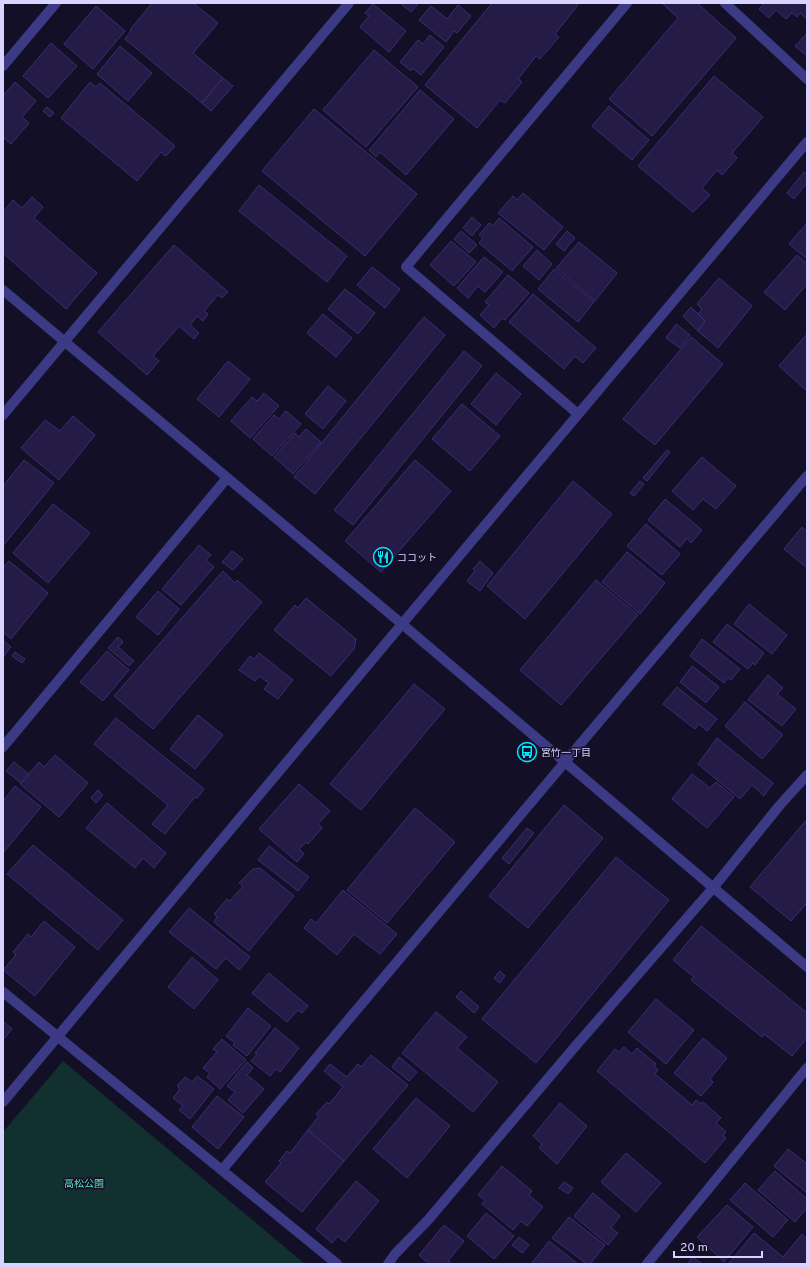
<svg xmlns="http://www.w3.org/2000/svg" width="810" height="1267" font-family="Overpass,'Noto Sans JP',sans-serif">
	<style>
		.green { fill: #12302f }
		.building { fill: #241b47; stroke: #3b2d73 }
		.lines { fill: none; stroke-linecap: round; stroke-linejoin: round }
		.minor { stroke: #3d3a85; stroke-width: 10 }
		.labels { text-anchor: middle; stroke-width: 3; stroke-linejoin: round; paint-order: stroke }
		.poi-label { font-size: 10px; fill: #d9d4ff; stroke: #130f26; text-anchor: start }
		.park-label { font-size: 10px; fill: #5fe0c0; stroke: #130f26 }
	</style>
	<rect width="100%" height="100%" fill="#130f26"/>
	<!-- green -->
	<path class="green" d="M 63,1061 L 305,1264 L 3,1264 L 3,1132 Z"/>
	<!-- building -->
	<g class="building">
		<path d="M 152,3 L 193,3 L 218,23 L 193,53 L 223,78 L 202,103 L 125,39 L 131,31 L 130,30 Z"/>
		<path d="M 400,3 L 419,3 L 411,12 Z"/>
		<path d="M 492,3 L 576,3 L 578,5 L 555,34 L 559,37 L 540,59 L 536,56 L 518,79 L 522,82 L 505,103 L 500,100 L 477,128 L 425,85 Z"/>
		<path d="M 664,3 L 697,3 L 736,38 L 652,136 L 609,99 L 678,18 L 663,4 Z"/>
		<path d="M 764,3 L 807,3 L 807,19 L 800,13 L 797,17 L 792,13 L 786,19 L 776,10 L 769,18 L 759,9 Z"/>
		<path d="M 373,4 L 406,31 L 389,52 L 360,27 L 369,16 L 365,13 Z"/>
		<path d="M 458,5 L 471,16 L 457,33 L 454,31 L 446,42 L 419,20 L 431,6 L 447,19 Z"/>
		<path d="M 96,6 L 125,31 L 93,69 L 64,44 Z"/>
		<path d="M 807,33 L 807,56 L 795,46 Z"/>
		<path d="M 430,35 L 444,47 L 421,75 L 412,68 L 411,71 L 400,62 L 418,40 L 423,44 Z"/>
		<path d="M 51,43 L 77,66 L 48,98 L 23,76 Z"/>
		<path d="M 120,46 L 152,73 L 128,101 L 97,74 Z"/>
		<path d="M 374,50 L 418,87 L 366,147 L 323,110 Z"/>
		<path d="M 714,76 L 763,117 L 732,153 L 737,158 L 722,175 L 717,170 L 702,188 L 710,195 L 693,212 L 638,166 Z"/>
		<path d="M 223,78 L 233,86 L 211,111 L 202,103 Z"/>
		<path d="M 15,82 L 36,101 L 22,117 L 29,123 L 11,144 L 3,137 L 3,96 Z"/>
		<path d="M 90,82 L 96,87 L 100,83 L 175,146 L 166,156 L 161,152 L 137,181 L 61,118 Z"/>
		<path d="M 420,90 L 454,119 L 406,175 L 380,152 L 376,157 L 369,150 Z"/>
		<path d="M 609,106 L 649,140 L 632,160 L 592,126 Z"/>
		<path d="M 47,107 L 54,113 L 50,117 L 43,111 Z"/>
		<path d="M 314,109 L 417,194 L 365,256 L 262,171 Z"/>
		<path d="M 804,172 L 807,174 L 807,183 L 794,199 L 787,193 Z"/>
		<path d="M 259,185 L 347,256 L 327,282 L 239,211 Z"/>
		<path d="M 523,193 L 563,227 L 544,250 L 498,213 L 513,196 L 517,200 Z"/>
		<path d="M 32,197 L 43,207 L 34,218 L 97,273 L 66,309 L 3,253 L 3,212 L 13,200 L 22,208 Z"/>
		<path d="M 472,217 L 481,225 L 472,236 L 463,228 Z"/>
		<path d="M 499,218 L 533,247 L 512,271 L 479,243 L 483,238 L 479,235 L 489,223 L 493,226 Z"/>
		<path d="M 807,223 L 807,259 L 789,244 Z"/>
		<path d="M 461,231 L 477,245 L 469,253 L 454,239 Z"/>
		<path d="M 567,231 L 575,238 L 564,251 L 556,244 Z"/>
		<path d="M 451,241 L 476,262 L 454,286 L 430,265 Z"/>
		<path d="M 579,242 L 617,273 L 595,301 L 556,268 Z"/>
		<path d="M 174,245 L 228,292 L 222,298 L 218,295 L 204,311 L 208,314 L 203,321 L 197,316 L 190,325 L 199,333 L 194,339 L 179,326 L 153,356 L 159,361 L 147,375 L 98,332 Z"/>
		<path d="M 537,250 L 552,264 L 539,280 L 523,266 Z"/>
		<path d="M 797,255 L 807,264 L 807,284 L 785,310 L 764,292 Z"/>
		<path d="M 484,257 L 503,272 L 485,292 L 478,286 L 468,298 L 457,288 Z"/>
		<path d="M 372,267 L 400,289 L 385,308 L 357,285 Z"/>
		<path d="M 554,269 L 594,302 L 578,322 L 538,289 Z"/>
		<path d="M 508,275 L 529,293 L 505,320 L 502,318 L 494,328 L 480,315 L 489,305 L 485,302 Z"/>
		<path d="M 719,278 L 752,306 L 718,348 L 698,331 L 705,321 L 698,314 L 702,309 L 697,304 Z"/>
		<path d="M 345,289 L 375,313 L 358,334 L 328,309 Z"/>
		<path d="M 533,294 L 596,348 L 583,363 L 575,356 L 564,369 L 509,322 Z"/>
		<path d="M 691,307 L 705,321 L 698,331 L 683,316 Z"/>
		<path d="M 323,314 L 352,338 L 336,357 L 307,333 Z"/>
		<path d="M 424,317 L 445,335 L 315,494 L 294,477 Z"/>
		<path d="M 676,324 L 690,335 L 680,348 L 666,338 Z"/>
		<path d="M 807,334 L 807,391 L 779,366 Z"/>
		<path d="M 691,337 L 723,364 L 655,445 L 623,419 Z"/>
		<path d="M 464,351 L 482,366 L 353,525 L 334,510 Z"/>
		<path d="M 228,361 L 250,379 L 219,417 L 197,399 Z"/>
		<path d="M 496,373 L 521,394 L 496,425 L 471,404 Z"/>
		<path d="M 328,386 L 346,401 L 323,429 L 305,414 Z"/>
		<path d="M 264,393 L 279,406 L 250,438 L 231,421 L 252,397 L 257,401 Z"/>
		<path d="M 462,404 L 500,436 L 470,471 L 432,439 Z"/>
		<path d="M 286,411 L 301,424 L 272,456 L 253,439 L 274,415 L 279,419 Z"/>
		<path d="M 73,416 L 95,435 L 59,480 L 21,448 L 45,420 L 60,431 Z"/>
		<path d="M 306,429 L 321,442 L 293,474 L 274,457 L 295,433 L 299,437 Z"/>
		<path d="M 667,450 L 670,452 L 647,481 L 643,478 Z"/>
		<path d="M 702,457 L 736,486 L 716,509 L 703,499 L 693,510 L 672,491 Z"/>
		<path d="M 24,460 L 54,483 L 3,546 L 3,486 Z"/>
		<path d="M 415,460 L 451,491 L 381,572 L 345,541 Z"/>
		<path d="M 573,481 L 612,514 L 525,619 L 487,586 Z"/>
		<path d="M 640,481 L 644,484 L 634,496 L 630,493 Z"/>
		<path d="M 665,499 L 702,530 L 691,543 L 687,538 L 680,547 L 648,520 Z"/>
		<path d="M 53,504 L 90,533 L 48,583 L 13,553 Z"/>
		<path d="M 646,524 L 680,554 L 662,575 L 627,546 Z"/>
		<path d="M 802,527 L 807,532 L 807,568 L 784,549 Z"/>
		<path d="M 199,545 L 211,555 L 206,560 L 214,567 L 181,605 L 162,589 Z"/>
		<path d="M 232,551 L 243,559 L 233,570 L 222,562 Z"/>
		<path d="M 627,552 L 665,583 L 640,614 L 602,582 Z"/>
		<path d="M 9,561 L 48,593 L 11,639 L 3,632 L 3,568 Z"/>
		<path d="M 480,561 L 493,573 L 480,591 L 467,581 L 475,571 L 473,569 Z"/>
		<path d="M 223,571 L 235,583 L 237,580 L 262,602 L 153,729 L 114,696 Z"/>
		<path d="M 596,580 L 638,615 L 561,705 L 520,670 Z"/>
		<path d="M 158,591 L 179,609 L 158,635 L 136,617 Z"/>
		<path d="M 306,598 L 356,639 L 354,649 L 331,676 L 274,630 L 295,605 L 298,608 Z"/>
		<path d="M 749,604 L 787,635 L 772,654 L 734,624 Z"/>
		<path d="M 727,624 L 764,653 L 755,665 L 753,663 L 748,669 L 713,642 Z"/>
		<path d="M 118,637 L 123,642 L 118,647 L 134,661 L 129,666 L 108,648 Z"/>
		<path d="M 702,639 L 740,669 L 731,680 L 728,678 L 724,683 L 690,656 Z"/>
		<path d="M 3,640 L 11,647 L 3,657 Z"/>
		<path d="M 107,651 L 129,670 L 103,701 L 80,682 Z"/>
		<path d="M 15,652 L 25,659 L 22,663 L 12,656 Z"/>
		<path d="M 259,653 L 293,680 L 278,699 L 264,689 L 269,683 L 259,676 L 255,681 L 239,670 L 250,656 L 254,659 Z"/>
		<path d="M 692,666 L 719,687 L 706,703 L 680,682 Z"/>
		<path d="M 768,675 L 783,688 L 777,694 L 796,709 L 782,726 L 748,700 Z"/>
		<path d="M 414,684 L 445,709 L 361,810 L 330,784 Z"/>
		<path d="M 677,687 L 717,719 L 707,731 L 699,724 L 695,729 L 663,704 Z"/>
		<path d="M 745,702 L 783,735 L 762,759 L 725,726 Z"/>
		<path d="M 198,715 L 223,735 L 195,769 L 170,749 Z"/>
		<path d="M 116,718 L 204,789 L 197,798 L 195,797 L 165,834 L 152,824 L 168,805 L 94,744 Z"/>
		<path d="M 717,738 L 773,783 L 764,796 L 752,785 L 740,799 L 698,764 Z"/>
		<path d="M 55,755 L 88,783 L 59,817 L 20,784 L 39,762 L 44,767 Z"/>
		<path d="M 14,762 L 29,774 L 21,783 L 6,771 Z"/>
		<path d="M 692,774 L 710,788 L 716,782 L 734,797 L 707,828 L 672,799 Z"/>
		<path d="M 299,784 L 330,811 L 318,824 L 322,828 L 308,844 L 306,842 L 299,849 L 304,854 L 297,862 L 259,829 Z"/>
		<path d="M 15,786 L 41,807 L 3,853 L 3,801 Z"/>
		<path d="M 98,790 L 103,795 L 96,803 L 91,798 Z"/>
		<path d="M 107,803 L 166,853 L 154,868 L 143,858 L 135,868 L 86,828 Z"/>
		<path d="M 564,805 L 603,838 L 528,928 L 489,896 Z"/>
		<path d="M 415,808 L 455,842 L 387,923 L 347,890 Z"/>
		<path d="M 807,819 L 807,903 L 791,921 L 750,887 Z"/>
		<path d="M 527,828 L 534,833 L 509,864 L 502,858 Z"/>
		<path d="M 33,845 L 123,920 L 98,950 L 7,874 Z"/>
		<path d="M 269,846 L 309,877 L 298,891 L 258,860 Z"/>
		<path d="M 616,857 L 669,900 L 536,1063 L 482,1019 Z"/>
		<path d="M 260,868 L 294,896 L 249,951 L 214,922 L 217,917 L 214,914 L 227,899 L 230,901 L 243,886 L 239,883 L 253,869 Z"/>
		<path d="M 343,890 L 397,934 L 380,954 L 354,934 L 337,955 L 304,928 L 311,919 L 316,923 Z"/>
		<path d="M 189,908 L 250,957 L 239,970 L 226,958 L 216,969 L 169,932 Z"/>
		<path d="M 44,921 L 75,947 L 35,996 L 3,970 L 16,955 L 13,952 L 28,934 L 31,937 Z"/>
		<path d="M 701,926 L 807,1013 L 807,1038 L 792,1056 L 764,1034 L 762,1037 L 691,980 L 694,977 L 673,960 Z"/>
		<path d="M 192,957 L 218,980 L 194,1009 L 168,987 Z"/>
		<path d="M 500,971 L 505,976 L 500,983 L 494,978 Z"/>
		<path d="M 269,973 L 308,1006 L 302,1013 L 298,1010 L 287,1022 L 252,993 Z"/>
		<path d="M 461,991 L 479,1007 L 474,1013 L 456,997 Z"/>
		<path d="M 656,999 L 694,1030 L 666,1064 L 628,1032 Z"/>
		<path d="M 248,1008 L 271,1026 L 247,1056 L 233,1045 L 235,1043 L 226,1036 Z"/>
		<path d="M 436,1012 L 467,1037 L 457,1048 L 498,1082 L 473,1112 L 402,1053 Z"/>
		<path d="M 3,1021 L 12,1029 L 3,1040 Z"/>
		<path d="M 275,1028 L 299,1048 L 280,1072 L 276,1069 L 270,1076 L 251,1061 L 257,1054 L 255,1053 Z"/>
		<path d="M 703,1038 L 727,1058 L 710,1079 L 713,1082 L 701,1096 L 674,1073 Z"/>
		<path d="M 222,1039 L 246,1060 L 220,1089 L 207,1077 L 210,1073 L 203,1068 L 217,1052 L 213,1049 Z"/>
		<path d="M 624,1047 L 632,1054 L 637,1048 L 656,1064 L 654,1067 L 658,1070 L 655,1074 L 692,1105 L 696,1100 L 701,1104 L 703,1102 L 721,1118 L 716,1123 L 726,1132 L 723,1135 L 726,1138 L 705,1163 L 597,1071 L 615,1049 L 619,1052 Z"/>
		<path d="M 371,1055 L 408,1085 L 344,1161 L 308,1130 L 319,1116 L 316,1114 L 327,1102 L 329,1104 L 343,1087 L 324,1071 L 330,1064 L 347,1077 L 358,1064 L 361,1067 Z"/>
		<path d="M 399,1057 L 417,1072 L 409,1081 L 392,1067 Z"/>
		<path d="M 247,1062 L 253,1068 L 247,1075 L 264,1089 L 243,1113 L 228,1100 L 235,1092 L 227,1086 Z"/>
		<path d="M 197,1076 L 214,1089 L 190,1119 L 179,1110 L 183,1106 L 173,1098 L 180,1089 L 177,1086 L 185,1077 L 192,1082 Z"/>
		<path d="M 217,1096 L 244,1117 L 218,1149 L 192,1127 Z"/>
		<path d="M 416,1098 L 450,1126 L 407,1178 L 373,1149 Z"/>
		<path d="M 560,1103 L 587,1126 L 557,1164 L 539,1148 L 542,1144 L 533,1136 Z"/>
		<path d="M 308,1130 L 344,1161 L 302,1212 L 265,1182 L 281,1163 L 279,1161 L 287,1151 L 290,1153 Z"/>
		<path d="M 788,1149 L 807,1164 L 807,1193 L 774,1166 Z"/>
		<path d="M 626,1153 L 661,1183 L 636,1212 L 601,1182 Z"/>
		<path d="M 502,1166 L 532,1191 L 529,1195 L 543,1207 L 527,1226 L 521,1221 L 513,1230 L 482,1204 L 485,1200 L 478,1195 Z"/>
		<path d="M 775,1171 L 807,1199 L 807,1208 L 795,1222 L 758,1190 Z"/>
		<path d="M 356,1181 L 379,1201 L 345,1242 L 338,1236 L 332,1243 L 316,1229 Z"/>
		<path d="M 564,1182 L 573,1188 L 568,1194 L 559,1188 Z"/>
		<path d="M 745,1183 L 788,1220 L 773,1237 L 730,1200 Z"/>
		<path d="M 593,1193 L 620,1216 L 611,1228 L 618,1233 L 608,1245 L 574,1216 Z"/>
		<path d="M 727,1205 L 753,1227 L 724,1262 L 697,1237 Z"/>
		<path d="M 486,1213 L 514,1236 L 494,1259 L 467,1236 Z"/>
		<path d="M 569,1217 L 605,1245 L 590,1264 L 587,1264 L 552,1238 Z"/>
		<path d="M 444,1225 L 464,1241 L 448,1261 L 452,1264 L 429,1264 L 419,1255 Z"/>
		<path d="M 754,1233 L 783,1257 L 802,1234 L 807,1239 L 807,1264 L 728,1264 Z"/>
		<path d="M 519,1237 L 529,1245 L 522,1253 L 512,1245 Z"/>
		<path d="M 549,1241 L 578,1264 L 534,1264 L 532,1263 Z"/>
		<path d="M 693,1257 L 702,1264 L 687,1264 Z"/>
	</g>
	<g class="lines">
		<!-- minor -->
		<g class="minor">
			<path d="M 725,3 L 807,79"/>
			<path d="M 3,66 L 56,3"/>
			<path d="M 3,290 L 402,624 L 807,967"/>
			<path d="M 578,414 L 406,267 L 627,3"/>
			<path d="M 3,415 L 349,3"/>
			<path d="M 3,747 L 227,478"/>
			<path d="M 3,992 L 337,1264"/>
			<path d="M 3,1102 L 402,624 L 807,142"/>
			<path d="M 222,1170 L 565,762 L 807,476"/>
			<path d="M 388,1264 L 395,1254 L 428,1220 L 573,1049 L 713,888 L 780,805 L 807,775"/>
			<path d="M 647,1264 L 807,1068"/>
		</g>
	</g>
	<!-- icons -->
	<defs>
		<g id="restaurant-ring" transform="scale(1)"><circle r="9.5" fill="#130f26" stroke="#00e5ff" stroke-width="1.5"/><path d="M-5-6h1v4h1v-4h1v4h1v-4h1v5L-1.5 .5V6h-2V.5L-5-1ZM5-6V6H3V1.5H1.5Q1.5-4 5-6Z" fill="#00e5ff"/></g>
		<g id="bus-ring" transform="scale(1)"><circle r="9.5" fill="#130f26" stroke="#00e5ff" stroke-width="1.5"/><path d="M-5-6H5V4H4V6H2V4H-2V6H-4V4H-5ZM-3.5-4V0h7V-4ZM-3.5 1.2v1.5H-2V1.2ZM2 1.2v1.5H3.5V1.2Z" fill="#00e5ff"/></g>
	</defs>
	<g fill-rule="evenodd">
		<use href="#restaurant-ring" x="383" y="557"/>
		<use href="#bus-ring" x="527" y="752"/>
	</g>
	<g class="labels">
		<!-- poi labels -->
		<g class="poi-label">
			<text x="397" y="561">ココット</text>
			<text x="541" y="756">宮竹一丁目</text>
		</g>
		<!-- park labels -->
		<g class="park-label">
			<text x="84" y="1187">高松公園</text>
		</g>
	</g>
	<!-- border -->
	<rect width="810" height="1267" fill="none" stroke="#d9d4ff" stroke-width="8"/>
	<!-- scale -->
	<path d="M674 1251v6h88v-6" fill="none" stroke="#d9d4ff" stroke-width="2"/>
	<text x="680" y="1251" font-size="12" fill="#d9d4ff" stroke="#130f26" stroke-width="3" paint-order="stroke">20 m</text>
</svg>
